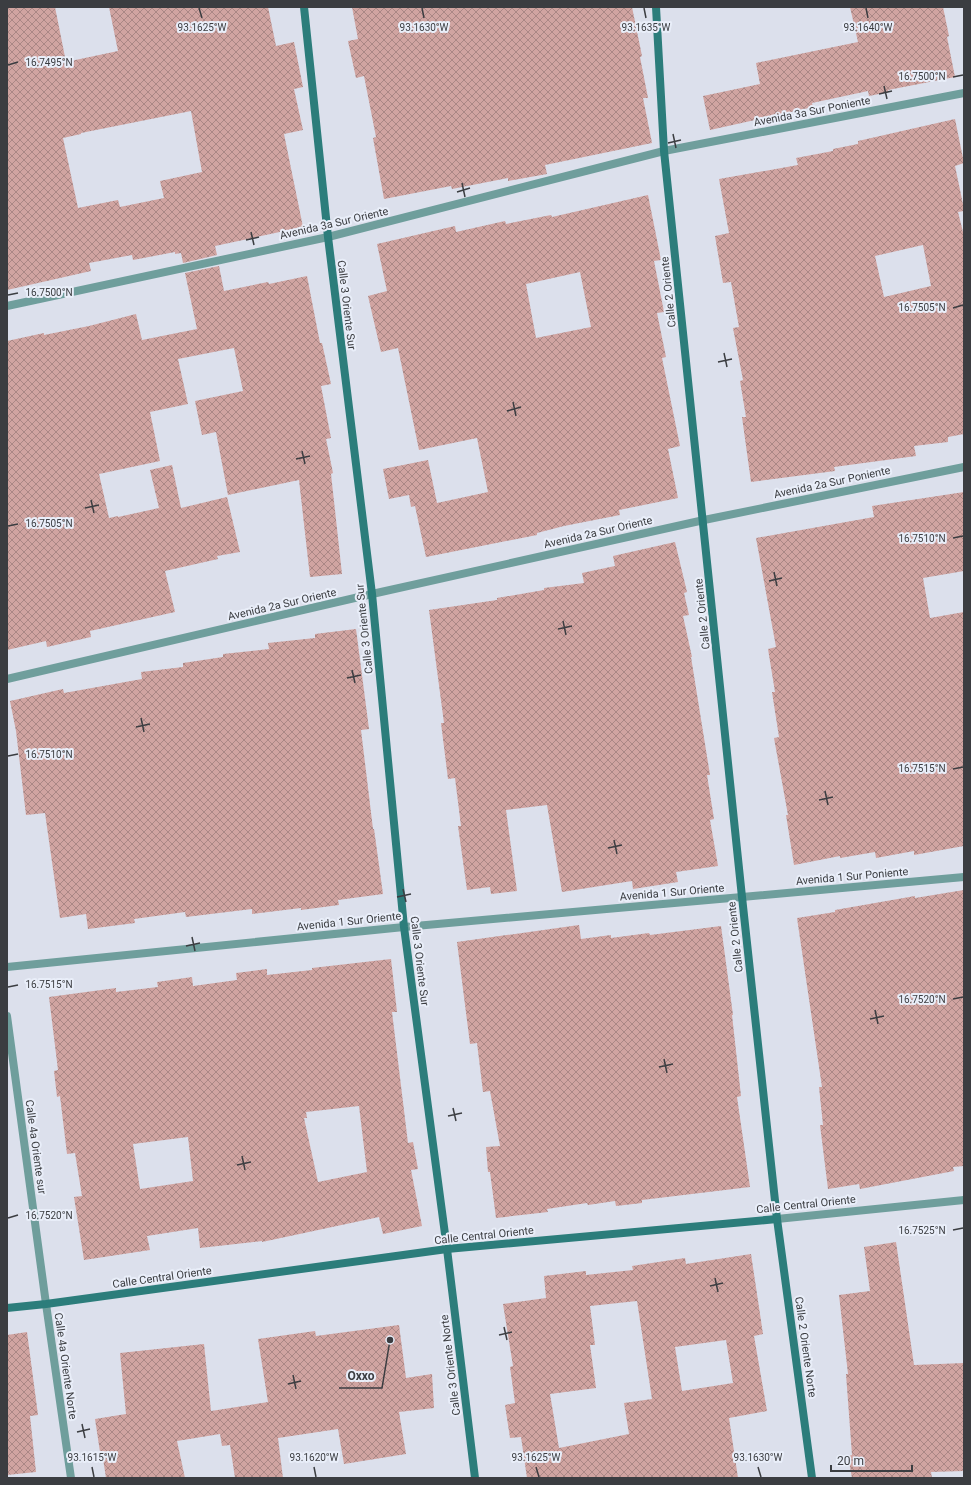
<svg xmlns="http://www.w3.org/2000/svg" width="971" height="1485" font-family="Roboto,sans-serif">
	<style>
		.building { fill: url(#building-cross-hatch); fill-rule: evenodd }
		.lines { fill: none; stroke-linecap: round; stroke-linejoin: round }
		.minor { stroke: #6f9e9c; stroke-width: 8 }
		.tertiary { stroke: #6f9e9c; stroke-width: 8 }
		.secondary { stroke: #2c7d7b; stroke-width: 8 }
		.ticks { fill: none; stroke: #3b3d41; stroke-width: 1.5 }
		.labels { text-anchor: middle; stroke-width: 4; stroke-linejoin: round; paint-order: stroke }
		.street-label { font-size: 11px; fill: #3b3d41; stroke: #e9eef9 }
		.ticks-label { font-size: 10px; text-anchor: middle; fill: #3b3d41; stroke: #e9eef9; stroke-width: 4; stroke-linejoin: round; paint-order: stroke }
		.leader { fill: none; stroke: #3b3d41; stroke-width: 1.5 }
		.callout-dot { fill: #3b3d41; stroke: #e9eef9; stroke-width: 1.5 }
		.callout-label { font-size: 12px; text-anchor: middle; font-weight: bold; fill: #3b3d41; stroke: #e9eef9; stroke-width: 4; stroke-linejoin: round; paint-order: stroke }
	</style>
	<defs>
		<pattern id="building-cross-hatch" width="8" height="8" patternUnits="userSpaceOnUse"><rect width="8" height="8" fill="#d0a4a1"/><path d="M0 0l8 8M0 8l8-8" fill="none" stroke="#aa8785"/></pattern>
	</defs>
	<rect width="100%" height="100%" fill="#dce0ec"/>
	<!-- building -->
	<g class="building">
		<path d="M 7,7 L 55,7 L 66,62 L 118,51 L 109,7 L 268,7 L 276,46 L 294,42 L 303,87 L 294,89 L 303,130 L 284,134 L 303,227 L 215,246 L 217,255 L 183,263 L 181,253 L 175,254 L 175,252 L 133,260 L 132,255 L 89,263 L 91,271 L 7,290 ZM 191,111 L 202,172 L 160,181 L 164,198 L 120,207 L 118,200 L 78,208 L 63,138 L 81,134 L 81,133 Z"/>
		<path d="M 352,7 L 632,7 L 642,56 L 640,57 L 648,98 L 643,98 L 652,143 L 545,165 L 547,174 L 508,181 L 508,178 L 452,189 L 451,186 L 384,199 L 373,138 L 376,137 L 364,76 L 356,78 L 348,41 L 358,39 Z"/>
		<path d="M 850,7 L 943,7 L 949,36 L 947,37 L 955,77 L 888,90 L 889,92 L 869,96 L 868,91 L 812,103 L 813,107 L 710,130 L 703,96 L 760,84 L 756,63 L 858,42 Z"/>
		<path d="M 955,119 L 964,163 L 955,166 L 964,209 L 964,211 L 958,212 L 964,236 L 964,434 L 948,437 L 948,442 L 914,446 L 916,456 L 834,467 L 835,471 L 751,482 L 742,417 L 746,417 L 740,381 L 743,380 L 733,328 L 739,327 L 731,282 L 723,283 L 715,236 L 729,233 L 719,179 L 798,165 L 796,158 L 833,151 L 833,149 L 858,144 L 858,141 ZM 923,245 L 931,286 L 884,297 L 875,256 Z"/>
		<path d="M 648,195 L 661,260 L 654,261 L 664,312 L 657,313 L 666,357 L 662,358 L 680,446 L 668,449 L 678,498 L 619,510 L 620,515 L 564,526 L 537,533 L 537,535 L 426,557 L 415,506 L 411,507 L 409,495 L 389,499 L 383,469 L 428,460 L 437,503 L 488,492 L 477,438 L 419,450 L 398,348 L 381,352 L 368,296 L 387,291 L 377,244 L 455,226 L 456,232 L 505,221 L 506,224 L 551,215 L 552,217 ZM 580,272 L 591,327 L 536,338 L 526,284 Z"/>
		<path d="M 219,266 L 224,291 L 268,282 L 269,284 L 307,276 L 320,343 L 322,343 L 331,384 L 321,386 L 331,438 L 326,439 L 333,473 L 331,474 L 342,574 L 310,577 L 299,480 L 228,495 L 216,432 L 202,435 L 195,401 L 243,391 L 234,348 L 178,359 L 188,404 L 150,412 L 160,461 L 99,474 L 109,518 L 118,516 L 118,517 L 159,508 L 150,470 L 172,465 L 181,508 L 227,497 L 240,552 L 217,556 L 218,559 L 165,571 L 175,612 L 90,631 L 91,637 L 47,647 L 46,641 L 7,650 L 7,341 L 44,333 L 44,335 L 89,326 L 136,314 L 142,340 L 197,329 L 185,273 Z"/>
		<path d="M 964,492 L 964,571 L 923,578 L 930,618 L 964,612 L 964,846 L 914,855 L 914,851 L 876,858 L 875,852 L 840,858 L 840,856 L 794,865 L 786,815 L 788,815 L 774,738 L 779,737 L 772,692 L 775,692 L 768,649 L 776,647 L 756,538 L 874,517 L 872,506 Z"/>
		<path d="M 675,542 L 687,592 L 684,593 L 689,615 L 683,616 L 692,657 L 691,657 L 710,775 L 707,775 L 714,819 L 710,820 L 718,866 L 676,872 L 678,882 L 633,889 L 632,881 L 562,892 L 547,805 L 506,810 L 517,891 L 491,894 L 490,887 L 467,890 L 458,826 L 461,826 L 455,778 L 448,779 L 441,723 L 444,723 L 429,610 L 497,600 L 497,598 L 544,590 L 544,588 L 584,583 L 582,573 L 615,566 L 613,556 Z"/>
		<path d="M 356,629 L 369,729 L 361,730 L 373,829 L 374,829 L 383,894 L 338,900 L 339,905 L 301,910 L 301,908 L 252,914 L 252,909 L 186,917 L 185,912 L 134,919 L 135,923 L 88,929 L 86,914 L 60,918 L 45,813 L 26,815 L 16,731 L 10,701 L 63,689 L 64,693 L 142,679 L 141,672 L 183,667 L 183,663 L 223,657 L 223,654 L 269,649 L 268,643 L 315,638 L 315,634 Z"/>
		<path d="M 964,890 L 964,1166 L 953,1167 L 954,1171 L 860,1189 L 859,1184 L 828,1189 L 820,1125 L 823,1125 L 819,1087 L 822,1087 L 797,918 L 835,912 L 835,910 L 915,896 L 915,898 Z"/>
		<path d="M 579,925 L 581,939 L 611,935 L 611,938 L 649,933 L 650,935 L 721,926 L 733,1015 L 732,1015 L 741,1096 L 737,1097 L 750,1187 L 642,1200 L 642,1203 L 616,1206 L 615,1201 L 588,1205 L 587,1203 L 547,1209 L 548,1212 L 496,1218 L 490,1172 L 488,1172 L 486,1147 L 500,1146 L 490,1091 L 483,1092 L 477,1043 L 470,1044 L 457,942 Z"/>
		<path d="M 391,959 L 397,1012 L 392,1012 L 408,1143 L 413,1142 L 418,1169 L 411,1170 L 422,1226 L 383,1234 L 379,1217 L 262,1242 L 262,1241 L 200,1248 L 198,1228 L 147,1236 L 150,1250 L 84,1260 L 74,1197 L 82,1196 L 75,1153 L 67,1154 L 60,1096 L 57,1097 L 54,1071 L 58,1070 L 49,997 L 116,988 L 116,992 L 158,987 L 157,982 L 192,977 L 193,986 L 237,980 L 236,973 L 267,969 L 267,975 L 312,970 L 312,968 ZM 359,1106 L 367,1172 L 318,1182 L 304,1118 L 307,1118 L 306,1112 ZM 188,1137 L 193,1181 L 140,1189 L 133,1144 Z"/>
		<path d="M 896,1242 L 914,1365 L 964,1363 L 964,1471 L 931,1472 L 932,1478 L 852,1478 L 848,1456 L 852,1455 L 846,1374 L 848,1374 L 839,1295 L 870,1291 L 864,1247 Z"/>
		<path d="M 751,1254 L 763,1334 L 754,1336 L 767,1411 L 729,1418 L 738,1478 L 527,1478 L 521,1437 L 510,1438 L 505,1405 L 515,1403 L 510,1367 L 513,1366 L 503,1304 L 546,1298 L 544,1276 L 586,1271 L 586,1275 L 633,1270 L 632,1266 L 685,1258 L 686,1264 ZM 637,1301 L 652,1399 L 624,1403 L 629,1434 L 559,1448 L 550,1394 L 596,1388 L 590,1345 L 595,1345 L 590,1306 ZM 726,1340 L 733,1383 L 682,1391 L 675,1347 Z"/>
		<path d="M 399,1325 L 406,1378 L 432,1374 L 434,1408 L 399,1412 L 406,1454 L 344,1464 L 338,1429 L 278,1438 L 283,1478 L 235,1478 L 230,1445 L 222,1446 L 220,1434 L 177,1441 L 185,1478 L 106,1478 L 102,1452 L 100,1452 L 95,1419 L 126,1414 L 120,1353 L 204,1344 L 211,1411 L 268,1402 L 258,1339 L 315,1331 L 316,1336 Z"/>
		<path d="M 27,1332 L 38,1415 L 30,1416 L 36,1472 L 7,1475 L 7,1335 Z"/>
	</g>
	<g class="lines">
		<!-- minor -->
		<g class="minor">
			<path d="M 7,306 L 328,237 L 664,151 L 964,93"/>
			<path d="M 7,679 L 372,594 L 704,520 L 964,467"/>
			<path d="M 7,967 L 404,927 L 742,897"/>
			<path d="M 7,1016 L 46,1304 L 71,1478"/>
			<path d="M 777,1219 L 964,1200"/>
		</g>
		<!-- tertiary -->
		<path class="tertiary" d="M 742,897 L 964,877"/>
		<!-- secondary -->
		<g class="secondary">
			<path d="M 304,7 L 328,237 L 372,594 L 404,927 L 447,1249 L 475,1478"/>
			<path d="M 656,7 L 664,151 L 742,897 L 777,1219 L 812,1478"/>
			<path d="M 7,1308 L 46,1304 L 447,1249 L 777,1219"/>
		</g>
	</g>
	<!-- ticks -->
	<path class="ticks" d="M 199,8 L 202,18M 422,8 L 424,18M 644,8 L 646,18M 866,8 L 868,18M 8,65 L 18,62M 953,77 L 963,75M 884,86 L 887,99M 879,94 L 892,91M 673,134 L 676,148M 668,143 L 681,140M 462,183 L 465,197M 457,192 L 470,188M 251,232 L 254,245M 246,240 L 259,237M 8,295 L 18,293M 953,308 L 963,305M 724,353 L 727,367M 718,362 L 732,359M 513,402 L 516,416M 507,411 L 521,407M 302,451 L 305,464M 296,459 L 310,456M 91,500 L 94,513M 85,508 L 99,505M 8,526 L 18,524M 953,538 L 963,536M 774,572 L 777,586M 769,581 L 782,578M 563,621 L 566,635M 558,629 L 572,626M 352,670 L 355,683M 347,678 L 361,675M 141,718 L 144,732M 136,727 L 150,724M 8,756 L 18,754M 953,769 L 963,767M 825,791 L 828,805M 819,800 L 833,797M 614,840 L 617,854M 608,848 L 622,845M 403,889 L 406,902M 397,897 L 411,894M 192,937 L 195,951M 186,946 L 200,943M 8,987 L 18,985M 953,999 L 963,997M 875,1010 L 878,1024M 870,1019 L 884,1016M 664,1059 L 667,1073M 659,1067 L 673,1064M 453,1108 L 456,1121M 448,1116 L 462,1113M 242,1156 L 245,1170M 237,1165 L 251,1162M 8,1218 L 18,1215M 953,1230 L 963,1228M 715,1278 L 718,1292M 710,1286 L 723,1283M 504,1327 L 507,1340M 499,1335 L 512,1332M 293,1375 L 296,1389M 288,1384 L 301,1381M 82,1424 L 85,1438M 77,1432 L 90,1429M 92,1467 L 94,1477M 314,1467 L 316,1477M 536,1467 L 539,1477M 758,1467 L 761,1477"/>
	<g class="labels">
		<!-- street labels -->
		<g class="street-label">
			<text transform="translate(812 111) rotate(-11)" y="4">Avenida 3a Sur Poniente</text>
			<text transform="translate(334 223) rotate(-13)" y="4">Avenida 3a Sur Oriente</text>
			<text transform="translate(668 292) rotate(-96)" y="4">Calle 2 Oriente</text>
			<text transform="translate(347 305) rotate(83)" y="4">Calle 3 Oriente Sur</text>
			<text transform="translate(832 482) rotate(-12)" y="4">Avenida 2a Sur Poniente</text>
			<text transform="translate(598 532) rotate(-13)" y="4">Avenida 2a Sur Oriente</text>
			<text transform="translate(282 604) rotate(-13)" y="4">Avenida 2a Sur Oriente</text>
			<text transform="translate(702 614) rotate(-96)" y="4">Calle 2 Oriente</text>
			<text transform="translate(364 629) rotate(-96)" y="4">Calle 3 Oriente Sur</text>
			<text transform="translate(852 876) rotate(-5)" y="4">Avenida 1 Sur Poniente</text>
			<text transform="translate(672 892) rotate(-5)" y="4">Avenida 1 Sur Oriente</text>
			<text transform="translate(349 921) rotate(-6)" y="4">Avenida 1 Sur Oriente</text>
			<text transform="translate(735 937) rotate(-96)" y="4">Calle 2 Oriente</text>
			<text transform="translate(420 961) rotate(83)" y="4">Calle 3 Oriente Sur</text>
			<text transform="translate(36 1147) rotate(82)" y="4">Calle 4a Oriente sur</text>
			<text transform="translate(806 1204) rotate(-6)" y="4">Calle Central Oriente</text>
			<text transform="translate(484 1235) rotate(-6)" y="4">Calle Central Oriente</text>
			<text transform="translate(162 1277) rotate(-8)" y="4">Calle Central Oriente</text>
			<text transform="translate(806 1347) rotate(82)" y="4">Calle 2 Oriente Norte</text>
			<text transform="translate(450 1365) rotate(-97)" y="4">Calle 3 Oriente Norte</text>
			<text transform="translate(66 1366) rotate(82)" y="4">Calle 4a Oriente Norte</text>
		</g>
	</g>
	<g class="ticks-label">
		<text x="202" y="31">93.1625°W</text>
		<text x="424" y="31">93.1630°W</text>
		<text x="646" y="31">93.1635°W</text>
		<text x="868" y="31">93.1640°W</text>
		<text x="49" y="66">16.7495°N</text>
		<text x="922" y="80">16.7500°N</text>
		<text x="49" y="296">16.7500°N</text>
		<text x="922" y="311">16.7505°N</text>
		<text x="49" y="527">16.7505°N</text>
		<text x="922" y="542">16.7510°N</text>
		<text x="49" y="758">16.7510°N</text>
		<text x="922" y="772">16.7515°N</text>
		<text x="49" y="988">16.7515°N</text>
		<text x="922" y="1003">16.7520°N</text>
		<text x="49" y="1219">16.7520°N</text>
		<text x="922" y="1234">16.7525°N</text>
		<text x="92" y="1461">93.1615°W</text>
		<text x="314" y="1461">93.1620°W</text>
		<text x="536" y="1461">93.1625°W</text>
		<text x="758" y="1461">93.1630°W</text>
	</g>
	<!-- callouts -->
	<path class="leader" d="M390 1340L382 1388H339"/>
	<circle class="callout-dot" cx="390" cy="1340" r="4"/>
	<g class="callout-label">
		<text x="361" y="1380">Oxxo</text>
	</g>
	<!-- border -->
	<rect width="971" height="1485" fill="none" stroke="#3b3d41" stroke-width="16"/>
	<!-- scale -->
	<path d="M831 1465v6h81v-6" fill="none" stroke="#3b3d41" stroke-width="2"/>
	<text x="837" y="1465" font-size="12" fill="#3b3d41" stroke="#e9eef9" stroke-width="3" paint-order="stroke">20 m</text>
</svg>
